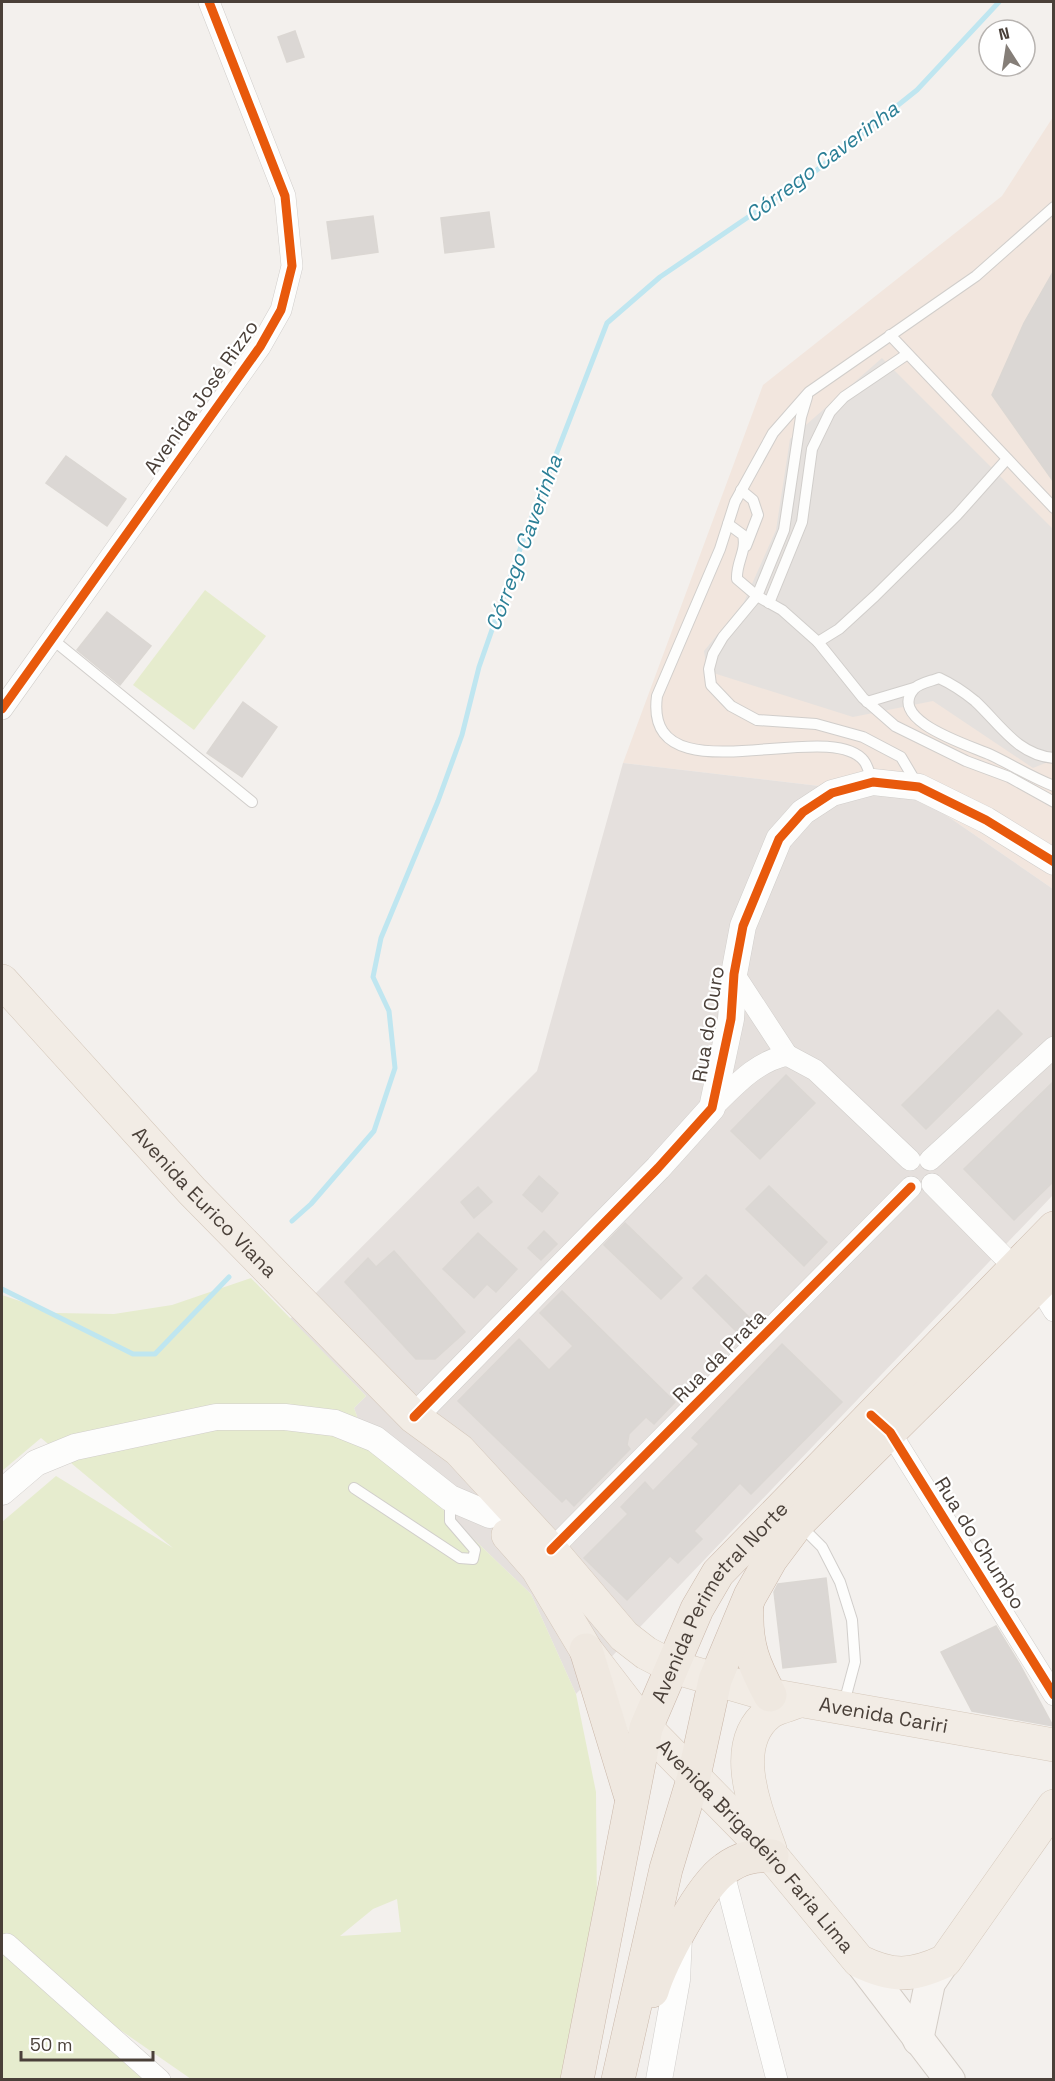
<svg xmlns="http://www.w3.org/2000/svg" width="1055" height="2081" font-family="'Space Grotesk',sans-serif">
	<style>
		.commercial { fill: #f2e6de }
		.industrial { fill: #e5e0dd }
		.green { fill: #e6ecce; fill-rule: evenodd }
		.parking { fill: #e5e1de }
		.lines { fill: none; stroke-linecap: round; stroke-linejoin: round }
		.stream { stroke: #bfe6f0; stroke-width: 5 }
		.building { fill: #dbd7d4; stroke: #dbd7d3; stroke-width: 1.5 }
		.service-casing { stroke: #d1cecb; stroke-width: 12 }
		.minor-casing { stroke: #d1cecb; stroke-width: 22 }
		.tertiary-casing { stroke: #d1cecb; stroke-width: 27 }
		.secondary-casing { stroke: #d4cdc6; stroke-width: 32 }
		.primary-casing { stroke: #d5c8bb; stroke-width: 34 }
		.trunk-casing { stroke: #cab7a9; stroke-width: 34 }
		.service { stroke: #fdfdfc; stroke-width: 10 }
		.minor { stroke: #fdfdfc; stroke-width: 21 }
		.tertiary { stroke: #fdfdfc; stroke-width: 26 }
		.secondary { stroke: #f7f4f1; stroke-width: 30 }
		.primary { stroke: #f2ece5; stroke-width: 33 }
		.trunk { stroke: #efe8e0; stroke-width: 33 }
		.cycleway-casing { stroke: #fff; stroke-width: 13 }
		.cycleway { stroke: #e8590c; stroke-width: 9 }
		.labels { text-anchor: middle; stroke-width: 4.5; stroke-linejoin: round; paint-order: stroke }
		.street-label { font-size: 20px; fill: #4a4039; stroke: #fff }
		.water-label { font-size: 21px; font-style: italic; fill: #2b7f96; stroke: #fff }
	</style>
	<rect width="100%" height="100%" fill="#f3f0ed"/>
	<!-- commercial -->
	<path class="commercial" d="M 1053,117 L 1053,889 L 921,798 L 623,763 L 763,385 L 1002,196 Z"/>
	<!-- industrial -->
	<path class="industrial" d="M 623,763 L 921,798 L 1053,889 L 1053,1195 L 576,1694 L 531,1594 L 363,1433 L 354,1408 L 366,1396 L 290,1319 L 537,1071 Z"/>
	<!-- green -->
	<g class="green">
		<path d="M 205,590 L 266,636 L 194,730 L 133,685 Z"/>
		<path d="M 251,1278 L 366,1396 L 354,1408 L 363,1433 L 531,1594 L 576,1694 L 596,1792 L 597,1913 L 564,2079 L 191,2079 L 2,1948 L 2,1522 L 56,1476 L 173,1548 L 41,1438 L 2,1471 L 2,1295 L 55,1313 L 114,1314 L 172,1305 ZM 397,1899 L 401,1932 L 340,1936 L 373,1909 Z"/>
		<path d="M 2,1951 L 156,2079 L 2,2079 Z"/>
	</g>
	<!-- parking -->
	<path class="parking" d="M 882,358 L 1053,529 L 1053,760 L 1033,768 L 933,701 L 853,717 L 707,671 L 704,651 L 744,602 L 776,530 L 790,439 Z"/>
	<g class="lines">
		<!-- stream -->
		<g class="stream">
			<path d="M 292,1221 L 311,1204 L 374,1131 L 395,1068 L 389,1011 L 373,977 L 381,938 L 438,801 L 462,735 L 479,667 L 525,535 L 607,323 L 660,277 L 813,173 L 917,90 L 999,2"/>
			<path d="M 2,1289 L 133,1354 L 155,1354 L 229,1277"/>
		</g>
	</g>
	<!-- building -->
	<g class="building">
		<path d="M 295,31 L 304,57 L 287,62 L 278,37 Z"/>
		<path d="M 489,212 L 494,247 L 445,253 L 441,218 Z"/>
		<path d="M 373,216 L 378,252 L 332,259 L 327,222 Z"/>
		<path d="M 1053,272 L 1053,481 L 992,395 L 1024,323 Z"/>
		<path d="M 66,456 L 126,499 L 107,526 L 46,483 Z"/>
		<path d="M 107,612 L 151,646 L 120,685 L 77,650 Z"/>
		<path d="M 243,702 L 277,727 L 242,777 L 207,753 Z"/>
		<path d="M 998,1010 L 1022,1034 L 926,1129 L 902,1105 Z"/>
		<path d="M 786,1075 L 815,1103 L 760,1159 L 731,1131 Z"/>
		<path d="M 1053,1082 L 1053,1182 L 1014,1220 L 964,1169 Z"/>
		<path d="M 539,1176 L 558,1193 L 542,1212 L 523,1195 Z"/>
		<path d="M 769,1186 L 827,1242 L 804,1266 L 746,1209 Z"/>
		<path d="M 478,1187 L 492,1202 L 474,1218 L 461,1202 Z"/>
		<path d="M 625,1223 L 682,1278 L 661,1299 L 604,1245 Z"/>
		<path d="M 544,1231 L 557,1244 L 541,1260 L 528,1248 Z"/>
		<path d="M 478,1233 L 517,1269 L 496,1292 L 487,1284 L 474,1298 L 443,1269 Z"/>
		<path d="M 394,1251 L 465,1332 L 435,1359 L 416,1359 L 345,1282 L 368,1258 L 376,1267 Z"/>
		<path d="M 706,1275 L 755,1323 L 741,1336 L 693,1288 Z"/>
		<path d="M 562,1291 L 675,1402 L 654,1424 L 646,1417 L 629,1434 L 627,1445 L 630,1449 L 574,1506 L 566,1498 L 562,1502 L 458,1401 L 519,1339 L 549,1370 L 573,1346 L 540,1313 Z"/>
		<path d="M 782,1344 L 842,1402 L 751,1494 L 740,1483 L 694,1531 L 702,1539 L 678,1563 L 670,1556 L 627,1600 L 584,1558 L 628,1514 L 621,1507 L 645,1482 L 653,1491 L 699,1444 L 692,1438 Z"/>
		<path d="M 826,1578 L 836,1662 L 783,1668 L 774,1592 L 778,1584 Z"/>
		<path d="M 996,1626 L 1020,1665 L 1053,1726 L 972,1711 L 941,1652 Z"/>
	</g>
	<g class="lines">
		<!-- service casing -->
		<g class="service-casing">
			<g id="service">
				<path d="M 890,335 L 1054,508"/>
				<path d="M 807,397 L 801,417 L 784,530 L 757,596 L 723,637 L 713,654 L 709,669 L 711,685 L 731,706 L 757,720 L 816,724 L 863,737 L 901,757 L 917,784"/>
				<path d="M 741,490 L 753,500 L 758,515 L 746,546"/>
				<path d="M 728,524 L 743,535 C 747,551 736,562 737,579 L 757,596 L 782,610 L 818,642 L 863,698 L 895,726 L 966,761 L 1009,777 L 1054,802"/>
				<path d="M 769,603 L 802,522 L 812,449 L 830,412 L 844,397 L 906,355"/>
				<path d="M 52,639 L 252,802"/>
				<path d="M 818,642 L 839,629 L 875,596 L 957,515 L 1007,459"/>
				<path d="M 867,702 L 914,688"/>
				<path d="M 1054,758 C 1017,755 999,723 975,701 C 964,692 952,684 939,678 C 932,681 919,683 914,689 C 886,721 972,746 991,755 C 1012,765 1031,777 1054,786"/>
				<path d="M 873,782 C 870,776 868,766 864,761 C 829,715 643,802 657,696 L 720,549 L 735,502 L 773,433 L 809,392 L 976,276 L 1054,207"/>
				<path d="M 354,1488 L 460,1558 L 473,1559 L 475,1550 L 450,1521 L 450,1499"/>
				<path d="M 800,1525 L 822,1547 L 840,1582 L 852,1620 L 855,1662 L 844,1703"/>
			</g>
		</g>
		<!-- minor casing -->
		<g class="minor-casing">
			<g id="minor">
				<path d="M 2,709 L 260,347 L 281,310 L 292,266 L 285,196 L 209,2"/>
				<path d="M 734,974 L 787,1055"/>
				<path d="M 712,1108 C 735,1086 755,1062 787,1055 L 815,1070 L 910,1160"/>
				<path d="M 930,1160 L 1054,1047"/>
				<path d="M 932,1184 L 1014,1267"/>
				<path d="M 1038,1285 L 1054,1311"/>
				<path d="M 882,1425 L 890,1432 L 1054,1695"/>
				<path d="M 551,1550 L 911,1187"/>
				<path d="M 723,1870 L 777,2080"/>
				<path d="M 7,1944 L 160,2080"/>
			</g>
		</g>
		<!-- tertiary casing -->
		<g class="tertiary-casing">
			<g id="tertiary">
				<path d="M 414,1417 L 658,1168 L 712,1108 L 731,1019 L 734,974 L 743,926 L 779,839 L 803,812 L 832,793 L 873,782 L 919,787 L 986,820 L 1054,862"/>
				<path d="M 2,1492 L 36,1463 L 75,1447 L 216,1417 L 285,1417 L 335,1423 L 375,1439 L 450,1498 L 490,1515"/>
				<path d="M 659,2080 L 677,1980 L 679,1937"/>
			</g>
		</g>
		<!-- secondary casing -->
		<g class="secondary-casing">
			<g id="secondary">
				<path d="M 859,1961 L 950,2080"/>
				<path d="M 918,2040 L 930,1983 L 945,1961"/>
			</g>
		</g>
		<!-- primary casing -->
		<g class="primary-casing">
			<g id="primary">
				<path id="s1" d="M 2,981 L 192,1191 L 414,1417 L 459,1450 L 551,1550 L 624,1636 L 646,1653 L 673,1667 L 770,1695 L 1054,1745"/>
				<path id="s2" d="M 508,1535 L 537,1568 L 586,1650 L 646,1728 L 772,1856 L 859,1961 C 892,1977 911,1977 945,1961 L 1054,1806"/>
				<path d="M 770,1849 C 756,1810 728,1745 769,1713 C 777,1707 790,1705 799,1701"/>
			</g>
		</g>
		<!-- trunk casing -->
		<g class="trunk-casing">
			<g id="trunk">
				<path d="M 747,1612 C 746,1646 754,1665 770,1695"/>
				<path d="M 586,1650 L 630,1794"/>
				<path d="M 652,1991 C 661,1962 700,1886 725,1869 C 740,1858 753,1855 772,1856"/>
				<path id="s3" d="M 577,2080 L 646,1728 L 697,1609 L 718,1573 L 1054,1228"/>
				<path d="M 618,2080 L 666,1869 L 694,1776 L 715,1680 L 750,1596 L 771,1559 L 798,1523 L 1054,1269"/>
			</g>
		</g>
		<!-- service -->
		<use href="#service" class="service"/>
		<!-- minor -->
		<use href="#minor" class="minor"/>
		<!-- tertiary -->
		<use href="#tertiary" class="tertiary"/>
		<!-- secondary -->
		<use href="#secondary" class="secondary"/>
		<!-- primary -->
		<use href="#primary" class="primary"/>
		<!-- trunk -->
		<use href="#trunk" class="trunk"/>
		<!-- cycleway casing -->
		<g class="cycleway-casing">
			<g id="cycleway">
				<path d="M 2,709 L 260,347 L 281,310 L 292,266 L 285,196 L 209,2"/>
				<path d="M 871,1415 L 890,1432 L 1054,1695"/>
				<path d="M 414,1417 L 658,1168 L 712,1108 L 731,1019 L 734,974 L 743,926 L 779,839 L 803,812 L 832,793 L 873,782 L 919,787 L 986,820 L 1054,862"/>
				<path d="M 551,1550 L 911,1187"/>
			</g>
		</g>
		<!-- cycleway -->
		<use href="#cycleway" class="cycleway"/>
	</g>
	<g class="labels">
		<!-- street labels -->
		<g class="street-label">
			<text transform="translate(201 397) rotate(-55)" y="7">Avenida José Rizzo</text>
			<text transform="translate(708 1024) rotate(-81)" y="7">Rua do Ouro</text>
			<text dy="7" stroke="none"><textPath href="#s1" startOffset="300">Avenida Eurico Viana</textPath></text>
			<text transform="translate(719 1356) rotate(-45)" y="7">Rua da Prata</text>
			<text transform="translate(980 1543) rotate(58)" y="7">Rua do Chumbo</text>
			<text dy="7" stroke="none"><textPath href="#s3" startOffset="506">Avenida Perimetral Norte</textPath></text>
			<text dy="7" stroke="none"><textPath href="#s1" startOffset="1179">Avenida Cariri</textPath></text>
			<text dy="7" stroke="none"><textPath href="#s2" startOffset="399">Avenida Brigadeiro Faria Lima</textPath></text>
		</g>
		<!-- water labels -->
		<g class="water-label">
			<text transform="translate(822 162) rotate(-37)" y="7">Córrego Caverinha</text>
			<text transform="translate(524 543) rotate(-70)" y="7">Córrego Caverinha</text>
		</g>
	</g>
	<!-- border -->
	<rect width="1055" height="2081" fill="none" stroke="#4a4039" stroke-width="6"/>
	<!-- north arrow -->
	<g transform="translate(1007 48) rotate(348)"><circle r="28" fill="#ffffff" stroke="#b7b3b0" stroke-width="1.5"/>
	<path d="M0-4.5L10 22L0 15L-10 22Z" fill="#857e78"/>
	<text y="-9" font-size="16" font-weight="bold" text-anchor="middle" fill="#4a4039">N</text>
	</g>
	<!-- scale -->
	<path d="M21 2051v9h132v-9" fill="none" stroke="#4a4039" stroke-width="3"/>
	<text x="30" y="2051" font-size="18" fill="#4a4039" stroke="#ffffff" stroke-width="4.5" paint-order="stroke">50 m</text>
</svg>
